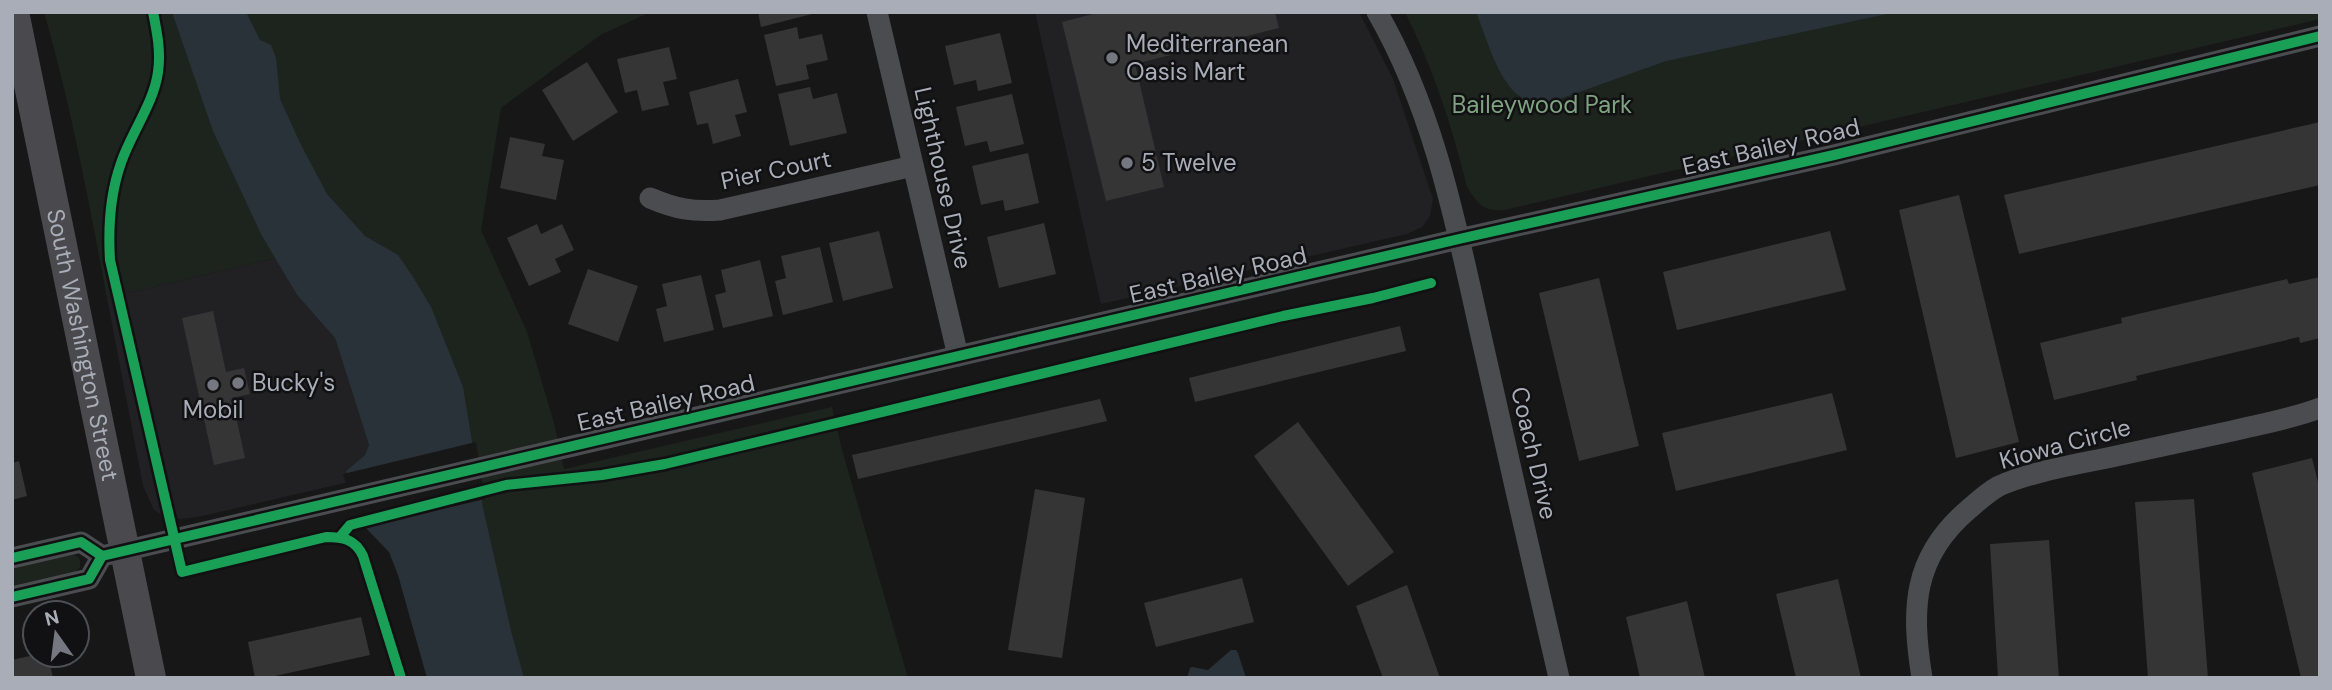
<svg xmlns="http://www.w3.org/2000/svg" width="2332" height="690" font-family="'DM Sans',sans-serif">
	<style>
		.built { fill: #212123 }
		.green { fill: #1d241e }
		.water { fill: #2a3239 }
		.pier { fill: #171717 }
		.building { fill: #353536 }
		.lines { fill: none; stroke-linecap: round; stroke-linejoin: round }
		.street { stroke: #4b4c50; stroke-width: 21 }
		.secondary { stroke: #4a4a4e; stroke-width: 30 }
		.cycleway-casing { stroke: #111113; stroke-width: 15 }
		.cycleway { stroke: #1a9f57; stroke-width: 10 }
		.poi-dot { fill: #757880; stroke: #111113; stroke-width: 2.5 }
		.labels { text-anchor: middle; stroke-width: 5; stroke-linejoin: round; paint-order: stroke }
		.poi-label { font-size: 24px; fill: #a8adb8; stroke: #111113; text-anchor: start }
		.park-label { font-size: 24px; fill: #7fa381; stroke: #111113 }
		.street-label { font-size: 24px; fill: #a8adb8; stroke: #111113 }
	</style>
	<rect width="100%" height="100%" fill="#171717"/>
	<!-- built -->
	<g class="built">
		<path d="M 1035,12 L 1359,12 L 1393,79 L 1433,199 L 1430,216 L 1422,227 L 1407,234 L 1101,304 Z"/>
		<path d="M 276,258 L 297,295 L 335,338 L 369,445 L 365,455 L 346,471 L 349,482 L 198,517 L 180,519 L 164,516 L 154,510 L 143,486 L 107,298 Z"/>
	</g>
	<!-- green -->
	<g class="green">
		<path d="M 44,12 L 651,12 L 602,34 L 501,108 L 481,230 L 527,332 L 554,423 L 564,469 L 832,407 L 842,450 L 908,678 L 470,678 L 375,295 L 276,258 L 107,298 C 89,202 71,106 44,12 Z"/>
		<path d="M 1405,12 L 2320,12 L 2320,19 L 1505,210 C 1484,212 1478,204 1467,187 C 1452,126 1433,68 1405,12 Z"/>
		<path d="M 73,554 C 80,557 81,560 80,567 L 75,572 L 12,587 L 12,567 Z"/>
	</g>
	<!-- water -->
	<g class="water">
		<path d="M 172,12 L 246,12 L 260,40 L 271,45 L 276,58 L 280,99 L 300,143 L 327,194 L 365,236 L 398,255 L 413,277 L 431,307 L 463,387 L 483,508 L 511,631 L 524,678 L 427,678 L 398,575 L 389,552 L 363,525 L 346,471 L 365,455 L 369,445 L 335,338 L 297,295 L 261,234 L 213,131 Z"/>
		<path d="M 1476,12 L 1896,12 L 1666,61 L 1554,101 C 1544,102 1534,103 1526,100 C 1499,88 1487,38 1476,12 Z"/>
		<path d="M 1231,650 L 1236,650 L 1238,653 L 1246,678 L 1187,678 L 1190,668 L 1192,667 L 1208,670 Z"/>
	</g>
	<!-- pier -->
	<path class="pier" d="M 476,442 L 485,499 L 362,528 L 360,526 L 343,474 Z"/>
	<!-- building -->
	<g class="building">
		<path d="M 758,12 L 816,12 L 816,13 L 761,27 Z"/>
		<path d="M 1101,12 L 1275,12 L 1279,28 L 1135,64 L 1164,187 L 1106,201 L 1062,22 Z"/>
		<path d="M 797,27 L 799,39 L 822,34 L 828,60 L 806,65 L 809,79 L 776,86 L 764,35 Z"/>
		<path d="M 1000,33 L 1012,83 L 978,91 L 976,80 L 954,85 L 945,46 Z"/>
		<path d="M 669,47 L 677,79 L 663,82 L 669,105 L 642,111 L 637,90 L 625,93 L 617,59 Z"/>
		<path d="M 587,62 L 618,112 L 573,141 L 542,90 Z"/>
		<path d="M 738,79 L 747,112 L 735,115 L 741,136 L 713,144 L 708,123 L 697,125 L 689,92 Z"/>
		<path d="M 810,87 L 813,99 L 837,93 L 847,133 L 790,146 L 778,94 Z"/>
		<path d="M 1012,94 L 1024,144 L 990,152 L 987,141 L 965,146 L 956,107 Z"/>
		<path d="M 2320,122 L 2320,185 L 2019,254 L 2004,195 Z"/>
		<path d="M 510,137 L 545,144 L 542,156 L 564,160 L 556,200 L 500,188 Z"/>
		<path d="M 1028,153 L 1039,203 L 1005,211 L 1003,200 L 981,205 L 972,166 Z"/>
		<path d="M 1959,195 L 2019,442 L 1956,458 L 1899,210 Z"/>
		<path d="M 1044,223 L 1056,274 L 999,288 L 987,237 Z"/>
		<path d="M 537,224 L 541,234 L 562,224 L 574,250 L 555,259 L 561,272 L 529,286 L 507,238 Z"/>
		<path d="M 879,231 L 893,288 L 843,301 L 829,243 Z"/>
		<path d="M 1830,231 L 1846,290 L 1677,330 L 1663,272 Z"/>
		<path d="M 820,247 L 833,302 L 783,315 L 775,281 L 786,278 L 781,256 Z"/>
		<path d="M 760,260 L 773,316 L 723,328 L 715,295 L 726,292 L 721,270 Z"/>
		<path d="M 588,269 L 638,286 L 618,342 L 568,324 Z"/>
		<path d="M 701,275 L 714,330 L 664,342 L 656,309 L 667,306 L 662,284 Z"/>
		<path d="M 2320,277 L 2320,338 L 2300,343 L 2299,337 L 2136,376 L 2137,380 L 2054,400 L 2040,343 L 2122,323 L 2121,318 L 2287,279 L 2289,284 Z"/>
		<path d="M 1599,278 L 1639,446 L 1579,461 L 1539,293 Z"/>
		<path d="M 213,311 L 226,372 L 244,368 L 250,394 L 232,398 L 245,458 L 214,465 L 182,318 Z"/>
		<path d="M 1400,326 L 1406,351 L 1195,402 L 1189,378 Z"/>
		<path d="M 1832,393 L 1847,450 L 1676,491 L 1662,433 Z"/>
		<path d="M 1100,399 L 1107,421 L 858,479 L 852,455 Z"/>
		<path d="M 1298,422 L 1394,552 L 1348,586 L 1254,456 Z"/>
		<path d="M 2312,458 L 2320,490 L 2320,678 L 2301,678 L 2252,473 Z"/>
		<path d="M 19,461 L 27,496 L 12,500 L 12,463 Z"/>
		<path d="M 1035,489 L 1085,498 L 1062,658 L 1008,650 Z"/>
		<path d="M 2194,499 L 2208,678 L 2148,678 L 2135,502 Z"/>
		<path d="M 2049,540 L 2059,678 L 1998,678 L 1990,544 Z"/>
		<path d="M 1242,578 L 1254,622 L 1156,647 L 1144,603 Z"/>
		<path d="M 1838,579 L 1861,678 L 1796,678 L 1776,594 Z"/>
		<path d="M 1407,585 L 1440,678 L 1383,678 L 1356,606 Z"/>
		<path d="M 1687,601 L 1705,678 L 1640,678 L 1626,617 Z"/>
		<path d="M 361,617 L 370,655 L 266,678 L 255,678 L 248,642 Z"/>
		<path d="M 34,655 L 48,655 L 53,678 L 12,678 L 12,660 Z"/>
	</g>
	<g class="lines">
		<!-- street -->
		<g class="street">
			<path d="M 877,12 L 958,356"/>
			<path d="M 1377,12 C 1435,112 1457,229 1482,340 C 1507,453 1533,565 1559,678"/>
			<path d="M 650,198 C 676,209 692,212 720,210 L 913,166"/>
			<path d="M 12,558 L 81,542 L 102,556"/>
			<path d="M 12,597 L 89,579 L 102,556 L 1459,239 L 1834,155 L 2320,36"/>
			<path d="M 1922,678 C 1911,609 1912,557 1969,509 C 1978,501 1988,492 1999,486 C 2031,472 2072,465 2107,458 C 2149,449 2190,440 2232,431 C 2261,424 2291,419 2320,408"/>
		</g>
		<!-- secondary -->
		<path class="secondary" id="s1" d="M 14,12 L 151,678"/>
		<!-- cycleway casing -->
		<g class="cycleway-casing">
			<g id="cycleway">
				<path d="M 153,12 C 157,32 161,52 158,72 C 154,103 131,133 121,163 C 110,194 108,227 110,260 L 182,572 L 326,537 C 343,537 355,539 363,556 L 401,678"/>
				<path d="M 340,537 L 350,525 L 506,485 L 602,475 L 665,464 L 1283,316 L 1373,298 L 1431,283"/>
				<path d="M 12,558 L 81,542 L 102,556"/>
				<path d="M 12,597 L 89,579 L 102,556 L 1459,239 L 1834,155 L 2320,36"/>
			</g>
		</g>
		<!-- cycleway -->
		<use href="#cycleway" class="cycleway"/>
	</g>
	<!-- markers -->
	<g class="poi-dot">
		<circle cx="1112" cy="58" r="7"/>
		<circle cx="1127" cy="163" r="7"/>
		<circle cx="238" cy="383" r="7"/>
		<circle cx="213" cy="385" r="7"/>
	</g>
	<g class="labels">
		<!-- poi labels -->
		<g class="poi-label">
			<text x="1126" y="52">Mediterranean<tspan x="1126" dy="28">Oasis Mart</tspan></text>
			<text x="1141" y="171">5 Twelve</text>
			<text x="252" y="391">Bucky's</text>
			<text x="213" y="418" text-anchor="middle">Mobil</text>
		</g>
		<!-- park labels -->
		<g class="park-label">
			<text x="1542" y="113">Baileywood Park</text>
		</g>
		<!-- street labels -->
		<g class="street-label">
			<text transform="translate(1771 147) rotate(-13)" y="8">East Bailey Road</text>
			<text transform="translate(776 170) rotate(-12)" y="8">Pier Court</text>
			<text transform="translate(943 178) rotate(77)" y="8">Lighthouse Drive</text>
			<text transform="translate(1218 275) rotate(-13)" y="8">East Bailey Road</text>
			<text dy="8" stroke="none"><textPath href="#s1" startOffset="340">South Washington Street</textPath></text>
			<text transform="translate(666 403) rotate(-13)" y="8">East Bailey Road</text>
			<text transform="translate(2065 444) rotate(-15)" y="8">Kiowa Circle</text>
			<text transform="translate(1534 453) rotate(77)" y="8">Coach Drive</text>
		</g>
	</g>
	<!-- border -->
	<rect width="2332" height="690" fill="none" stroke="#a8adb8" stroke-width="28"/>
	<!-- north arrow -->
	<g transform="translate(56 634) rotate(346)"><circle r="33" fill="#111113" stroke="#4d4f55" stroke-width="2"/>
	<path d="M0-5L12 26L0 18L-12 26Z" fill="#757880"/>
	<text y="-10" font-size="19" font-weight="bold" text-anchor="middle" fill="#a8adb8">N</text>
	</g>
</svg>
